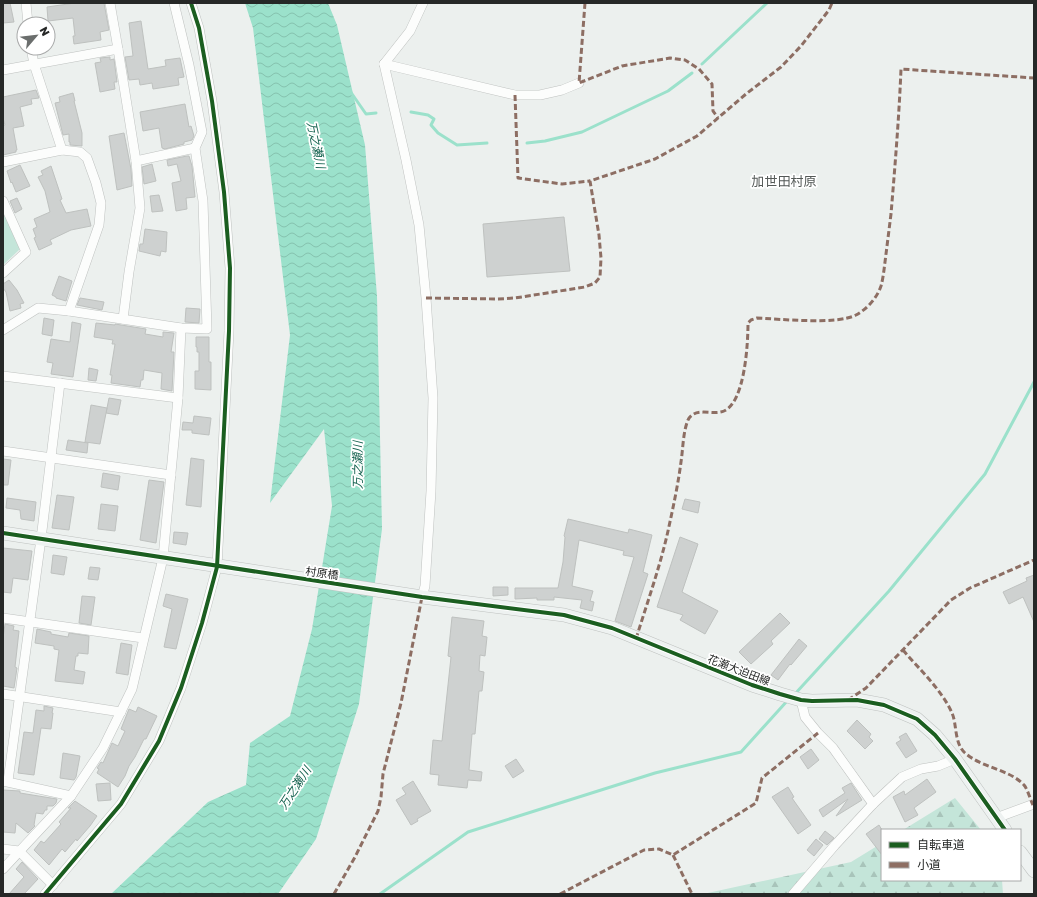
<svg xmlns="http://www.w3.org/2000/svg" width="1037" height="897" font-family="'Golos Text','Noto Sans JP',sans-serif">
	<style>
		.forest { fill: url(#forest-firs) }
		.green { fill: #c4e5d9 }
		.water { fill: url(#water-waves) }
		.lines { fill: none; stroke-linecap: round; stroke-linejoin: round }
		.stream { stroke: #9be1cb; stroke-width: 3 }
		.building { fill: #ced1d0; stroke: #bec1bf }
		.street-casing { stroke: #bfc2c0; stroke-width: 10 }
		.secondary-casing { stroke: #bfc2c0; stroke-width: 14 }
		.street { stroke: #fcfdfc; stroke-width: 9 }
		.secondary { stroke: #eef2f1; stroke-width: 13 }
		.quiet { stroke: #8d6e63; stroke-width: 3; stroke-dasharray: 6 3; stroke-linecap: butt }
		.cycleway-casing { stroke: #fff; stroke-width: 6 }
		.cycleway { stroke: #1b5e20; stroke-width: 4 }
		.labels { text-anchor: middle; stroke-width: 3.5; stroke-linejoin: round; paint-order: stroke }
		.street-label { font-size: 11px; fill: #262827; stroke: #fff }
		.water-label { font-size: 12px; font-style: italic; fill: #176451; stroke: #fff }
		.quarter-label { font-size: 13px; fill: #545957; stroke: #fff }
	</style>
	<defs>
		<pattern id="forest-firs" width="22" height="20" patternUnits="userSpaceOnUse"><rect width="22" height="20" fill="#c4e5d9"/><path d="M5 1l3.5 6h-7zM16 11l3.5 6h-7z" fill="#a8c4ba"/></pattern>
		<pattern id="water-waves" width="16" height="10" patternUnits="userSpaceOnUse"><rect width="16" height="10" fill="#9be1cb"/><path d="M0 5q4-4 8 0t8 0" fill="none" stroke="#85c1ae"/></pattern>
	</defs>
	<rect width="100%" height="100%" fill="#ecf0ee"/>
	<!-- forest -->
	<g class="forest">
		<path d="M 955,798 L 981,830 L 903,830 Z"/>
		<path d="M 882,843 L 882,880 L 1002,880 L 1003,894 L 703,894 L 851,862 Z"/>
	</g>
	<!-- green -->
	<path class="green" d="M 3,211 L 20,249 L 3,265 Z"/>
	<!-- water -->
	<path class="water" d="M 245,3 L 328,3 L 337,25 L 365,145 L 377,296 L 382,529 L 359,704 L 316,839 L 278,894 L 111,894 L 208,802 L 246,785 L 250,743 L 290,716 L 312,629 L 332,506 L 324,429 L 270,503 L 290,335 L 253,28 Z"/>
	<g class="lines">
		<!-- stream -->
		<g class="stream">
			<path d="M 702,64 L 767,3"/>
			<path d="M 350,91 L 366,114 L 376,113"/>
			<path d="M 411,112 L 428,115 L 434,119 L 431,125 L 438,133 L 457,145 L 487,143"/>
			<path d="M 527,143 L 545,141 L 582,132 L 668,91 L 692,73"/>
			<path d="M 794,695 L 889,591 L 985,474 L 1034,382"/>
			<path d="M 380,894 L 468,832 L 655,773 L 741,752 L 788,700"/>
		</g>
	</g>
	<!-- building -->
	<g class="building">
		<path d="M 3,3 L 10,3 L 14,22 L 3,23 Z"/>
		<path d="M 75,3 L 104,3 L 109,30 L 100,32 L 101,40 L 74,44 L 73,36 L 75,36 L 73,18 L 48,21 L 47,7 Z"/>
		<path d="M 141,21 L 148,69 L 166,66 L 165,60 L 180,58 L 184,77 L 178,78 L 179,85 L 153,89 L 152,83 L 140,85 L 139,79 L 129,80 L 125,57 L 133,56 L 129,23 Z"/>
		<path d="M 110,57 L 110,60 L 114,59 L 117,82 L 114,82 L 115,89 L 100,92 L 95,63 L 101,62 L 100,58 Z"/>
		<path d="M 36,90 L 39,98 L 31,99 L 32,104 L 20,107 L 24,126 L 13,128 L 17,150 L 16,150 L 16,152 L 3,155 L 3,126 L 5,125 L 3,118 L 3,97 Z"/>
		<path d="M 73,93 L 75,101 L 74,101 L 82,133 L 82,146 L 70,145 L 70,142 L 69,142 L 69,134 L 63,135 L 55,103 L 60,102 L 59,97 Z"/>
		<path d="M 185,104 L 189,127 L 191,126 L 194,136 L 192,140 L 184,142 L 184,144 L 165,149 L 162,148 L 159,128 L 143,131 L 140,112 Z"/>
		<path d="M 124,133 L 131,169 L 132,186 L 117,190 L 109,136 Z"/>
		<path d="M 187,156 L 189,156 L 192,166 L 195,197 L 186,198 L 187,209 L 176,211 L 172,183 L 181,181 L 177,164 L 168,166 L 167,160 Z"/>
		<path d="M 152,164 L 156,181 L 144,184 L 142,167 Z"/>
		<path d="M 20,165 L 30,186 L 16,192 L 12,182 L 11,183 L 7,171 Z"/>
		<path d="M 51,166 L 62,199 L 60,200 L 66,213 L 87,209 L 91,226 L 71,230 L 50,240 L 52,244 L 39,250 L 34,238 L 36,237 L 33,229 L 37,227 L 34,219 L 50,212 L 45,191 L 38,177 L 43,175 L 41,171 Z"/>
		<path d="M 159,195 L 163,211 L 152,212 L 150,196 Z"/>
		<path d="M 17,198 L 22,209 L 15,213 L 10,201 Z"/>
		<path d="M 564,217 L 570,271 L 487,277 L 483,224 Z"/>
		<path d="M 145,229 L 167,232 L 166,252 L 161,251 L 160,256 L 139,251 L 140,244 L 143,244 Z"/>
		<path d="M 59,276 L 72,281 L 66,301 L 56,298 L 56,297 L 52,295 Z"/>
		<path d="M 9,280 L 17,290 L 24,303 L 20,304 L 21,308 L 10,311 L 6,292 L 3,288 L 3,284 Z"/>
		<path d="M 80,298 L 104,302 L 102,310 L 77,305 Z"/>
		<path d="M 186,308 L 200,309 L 199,323 L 185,322 Z"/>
		<path d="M 44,318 L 54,320 L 52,336 L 42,334 Z"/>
		<path d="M 72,322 L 81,324 L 73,377 L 51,374 L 53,363 L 47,362 L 51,339 L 70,342 Z"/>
		<path d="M 96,323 L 115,325 L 115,324 L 146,329 L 145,334 L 163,337 L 163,332 L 174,333 L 171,352 L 174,352 L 172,391 L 161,389 L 162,373 L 144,370 L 143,380 L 141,380 L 140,387 L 111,383 L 112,375 L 110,375 L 115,344 L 112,344 L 113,340 L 94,337 Z"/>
		<path d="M 196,337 L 209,337 L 209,362 L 211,362 L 211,390 L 195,389 L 195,371 L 199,371 L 199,352 L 197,352 L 197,347 L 196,347 Z"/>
		<path d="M 89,368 L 98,370 L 96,381 L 88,380 Z"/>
		<path d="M 109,398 L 121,400 L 118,415 L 106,413 Z"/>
		<path d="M 91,405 L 107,408 L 100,444 L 85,442 Z"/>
		<path d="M 194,416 L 211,418 L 209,435 L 192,433 L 192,430 L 182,430 L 183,422 L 193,423 Z"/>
		<path d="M 68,440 L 88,443 L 87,453 L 66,450 Z"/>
		<path d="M 191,458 L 204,460 L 201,507 L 186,505 Z"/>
		<path d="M 3,459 L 11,460 L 8,485 L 3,485 Z"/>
		<path d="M 103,473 L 120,476 L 118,490 L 101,487 Z"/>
		<path d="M 149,480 L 164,482 L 156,543 L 140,540 Z"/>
		<path d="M 57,495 L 74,497 L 69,530 L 52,528 Z"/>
		<path d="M 7,498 L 36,502 L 34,521 L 21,519 L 20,510 L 6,508 Z"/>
		<path d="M 685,499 L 700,502 L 698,513 L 682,509 Z"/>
		<path d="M 101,504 L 118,506 L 115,531 L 98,529 Z"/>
		<path d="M 568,519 L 628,533 L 629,529 L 652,535 L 643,572 L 648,574 L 631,627 L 615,621 L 634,557 L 623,555 L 624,551 L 579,540 L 572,586 L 593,591 L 590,601 L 594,602 L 592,611 L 580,608 L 582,600 L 554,597 L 554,600 L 537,600 L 537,598 L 515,599 L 515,588 L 558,588 L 563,562 L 565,537 L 564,536 Z"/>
		<path d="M 174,532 L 188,533 L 186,545 L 173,543 Z"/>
		<path d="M 680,537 L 698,544 L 682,592 L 718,611 L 705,634 L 680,620 L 683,615 L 657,607 Z"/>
		<path d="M 3,548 L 32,551 L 28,580 L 13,578 L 11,593 L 3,592 Z"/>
		<path d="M 53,555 L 67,557 L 64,575 L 51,573 Z"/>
		<path d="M 90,567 L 100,568 L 98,580 L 88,579 Z"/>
		<path d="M 1034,575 L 1034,622 L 1023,597 L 1009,604 L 1003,592 L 1027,581 L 1026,578 Z"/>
		<path d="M 493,587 L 508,587 L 508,595 L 493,596 Z"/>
		<path d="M 166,594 L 188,599 L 176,649 L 164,647 L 172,609 L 163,606 Z"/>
		<path d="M 82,596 L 95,597 L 91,625 L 79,623 Z"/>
		<path d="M 780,613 L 790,623 L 771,641 L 773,644 L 751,664 L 739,652 Z"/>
		<path d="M 452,617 L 484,621 L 482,636 L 487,637 L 485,656 L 480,655 L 479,671 L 484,672 L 482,691 L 479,691 L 475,734 L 472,734 L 469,770 L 482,772 L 481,781 L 468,780 L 467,788 L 438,785 L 439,775 L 430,774 L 433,740 L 442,741 L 451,657 L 448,656 Z"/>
		<path d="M 5,624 L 14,626 L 13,630 L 19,631 L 15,667 L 17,668 L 14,688 L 3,686 L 3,638 Z"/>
		<path d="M 37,629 L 51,632 L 51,634 L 68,637 L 69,633 L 89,636 L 88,654 L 78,653 L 78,656 L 76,656 L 74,670 L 85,672 L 83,684 L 55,681 L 59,650 L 54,649 L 54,646 L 35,643 Z"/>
		<path d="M 799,639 L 807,646 L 791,665 L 790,664 L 778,680 L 771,675 Z"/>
		<path d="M 121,643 L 132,645 L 128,675 L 116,673 Z"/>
		<path d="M 44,706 L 53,708 L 52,713 L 53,713 L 51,729 L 41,728 L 34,775 L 18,773 L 24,732 L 33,733 L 36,710 L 44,711 Z"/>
		<path d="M 138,707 L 157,716 L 146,739 L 144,739 L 135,757 L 129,766 L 125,776 L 118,787 L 97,773 L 99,769 L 97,768 L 101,762 L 103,763 L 112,743 L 118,746 L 125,731 L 121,729 L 129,709 L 136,712 Z"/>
		<path d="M 857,720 L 871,734 L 869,737 L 873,741 L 865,749 L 847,731 Z"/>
		<path d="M 906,733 L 917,751 L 906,758 L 896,743 L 901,740 L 899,737 Z"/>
		<path d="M 811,749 L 819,760 L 808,769 L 800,757 Z"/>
		<path d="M 63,753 L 80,756 L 76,777 L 74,780 L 60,778 Z"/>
		<path d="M 516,759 L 524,771 L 513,778 L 505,766 Z"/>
		<path d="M 927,779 L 936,792 L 914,808 L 918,815 L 905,822 L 893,797 L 904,791 L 905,795 Z"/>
		<path d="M 413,781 L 431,811 L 417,819 L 418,821 L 411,825 L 396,800 L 406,794 L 402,788 Z"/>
		<path d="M 110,783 L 111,800 L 98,801 L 96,784 Z"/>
		<path d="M 851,783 L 862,800 L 836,816 L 848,799 L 823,817 L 819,810 L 845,793 L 842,788 Z"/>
		<path d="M 788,787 L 794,797 L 792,798 L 811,825 L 798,834 L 772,797 Z"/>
		<path d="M 3,790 L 20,791 L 20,793 L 57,799 L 56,803 L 53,806 L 47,806 L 47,810 L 45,810 L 43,814 L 36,813 L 34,825 L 35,826 L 28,833 L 16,823 L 15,833 L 3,832 Z"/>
		<path d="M 75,801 L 97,816 L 90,826 L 77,841 L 76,839 L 65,852 L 62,849 L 49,865 L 34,850 L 41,841 L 44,843 L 61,824 L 59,822 L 71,808 L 68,808 Z"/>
		<path d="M 879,825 L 882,830 L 882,855 L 866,834 Z"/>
		<path d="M 825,831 L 834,838 L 827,845 L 819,839 Z"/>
		<path d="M 816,839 L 823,845 L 814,856 L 807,850 Z"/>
		<path d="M 22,862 L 38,879 L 24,894 L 9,894 L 24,877 L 16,869 Z"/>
	</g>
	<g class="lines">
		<!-- street casing -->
		<g class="street-casing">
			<g id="street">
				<path d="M 26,3 L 28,24"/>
				<path d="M 110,3 L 118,49"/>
				<path d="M 31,48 L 34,64 L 62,150"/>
				<path d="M 384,64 L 406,160 L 419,225 L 426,298 L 433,398 L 431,491 L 425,586 L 422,597"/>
				<path d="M 384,64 L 515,95 L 540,95 L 562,90 L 579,83"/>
				<path d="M 384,64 L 410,31 L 423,3"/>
				<path d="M 3,70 L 118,49 L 136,161 L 140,208 L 129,272 L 123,319"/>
				<path d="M 136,161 L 195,148"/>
				<path d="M 3,162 L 62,150 L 80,152 L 87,158 L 96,183 L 101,203 L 99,225 L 69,311"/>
				<path d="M 3,201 L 26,252 L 3,273"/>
				<path d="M 3,330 L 38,308 L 69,311 L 181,328 L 207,329 L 203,201 L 195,148 L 202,132 L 189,65 L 174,3"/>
				<path d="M 3,376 L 178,398"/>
				<path d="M 3,451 L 171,475"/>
				<path d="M 3,618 L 143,638"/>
				<path d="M 3,694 L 121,712"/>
				<path d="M 801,700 L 805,717 L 818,733 L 833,748 L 873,804"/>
				<path d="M 3,781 L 71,796"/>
				<path d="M 8,781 L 41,539 L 60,383"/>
				<path d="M 996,818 L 1034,804"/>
				<path d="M 3,849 L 19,851 L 53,885"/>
				<path d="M 3,869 L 71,796 L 103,748 L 132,689 L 163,558 L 178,398 L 181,328"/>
				<path d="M 45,894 L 121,804 L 159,741 L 181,688 L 202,623 L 217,567 L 229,331 L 230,268 L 224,192 L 212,101 L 199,28 L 191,3"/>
				<path d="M 793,894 L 835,845 L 873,804 L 902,777 L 921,769 L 938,766 L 955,759"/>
			</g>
		</g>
		<!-- secondary casing -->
		<g class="secondary-casing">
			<g id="secondary">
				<path d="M 3,533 L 422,597 L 564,615 L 612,628 L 752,685 L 780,694 L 801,700 L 812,701 L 857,700 L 884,705 L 917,719 L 935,735 L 955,759 L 1005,830"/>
				<path d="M 1020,852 L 1034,871"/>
			</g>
		</g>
		<!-- street -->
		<use href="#street" class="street"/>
		<!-- secondary -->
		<use href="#secondary" class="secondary"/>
		<!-- quiet -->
		<g class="quiet">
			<path d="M 585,3 L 579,83 L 622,66 L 670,58 L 685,60 L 699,69 L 712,84 L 713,111 L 718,118"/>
			<path d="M 515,95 L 518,178 L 562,184 L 590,181"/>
			<path d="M 426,298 L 498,299 L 515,298 L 585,287 L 595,283 L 600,277 L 601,258 L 599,235 L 590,181 L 655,159 L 697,136 L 746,94 L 781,67 L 801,46 L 829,10 L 832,3"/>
			<path d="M 636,639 C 647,603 660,567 668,531 C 673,508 678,485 681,462 C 683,449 683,432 688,420 C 695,406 713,416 724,411 C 745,402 748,343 748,323 L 751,320 L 757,318 C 779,319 838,325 856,315 C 867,309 877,298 881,286 C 883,279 884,270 885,262 C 887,246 889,230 891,214 C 895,166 899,118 901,69 L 1034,78"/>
			<path d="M 903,650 C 919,669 942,690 952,713 C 957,724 954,743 965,753 C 982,768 1009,769 1024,785 C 1028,790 1030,799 1033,805"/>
			<path d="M 848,700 L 866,688 L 951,600 L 970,588 L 1034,560"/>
			<path d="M 673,855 L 692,894"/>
			<path d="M 334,894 L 355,857 L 378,811 L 381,797 L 383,774 L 401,703 L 422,597"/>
			<path d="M 560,894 L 644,850 L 659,849 L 673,855 L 756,803 L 762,778 L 818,733"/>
		</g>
		<!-- cycleway casing -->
		<g class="cycleway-casing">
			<g id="cycleway">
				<path d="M 3,533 L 422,597 L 564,615 L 612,628 L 752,685 L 780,694 L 801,700 L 812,701 L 857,700 L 884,705 L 917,719 L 935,735 L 955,759 L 1005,830"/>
				<path d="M 45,894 L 121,804 L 159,741 L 181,688 L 202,623 L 217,567 L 229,331 L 230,268 L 224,192 L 212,101 L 199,28 L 191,3"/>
			</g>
		</g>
		<!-- cycleway -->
		<use href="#cycleway" class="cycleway"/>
	</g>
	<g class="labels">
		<!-- street labels -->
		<g class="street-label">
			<text transform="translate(322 573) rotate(8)" y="4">村原橋</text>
			<text transform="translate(739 670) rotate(21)" y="4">花瀬大迫田線</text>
		</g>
		<!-- water labels -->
		<g class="water-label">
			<text transform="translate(316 145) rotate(78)" y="4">万之瀬川</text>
			<text transform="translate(358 465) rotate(-90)" y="4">万之瀬川</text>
			<text transform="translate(295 788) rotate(-57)" y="4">万之瀬川</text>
		</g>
		<!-- quarter labels -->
		<g class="quarter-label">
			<text x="784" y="186">加世田村原</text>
		</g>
	</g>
	<!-- border -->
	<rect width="1037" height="897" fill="none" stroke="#262827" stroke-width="8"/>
	<!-- legend -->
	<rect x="881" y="829" width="140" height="52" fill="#ffffff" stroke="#a8a9a9"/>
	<rect x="889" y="842" width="20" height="6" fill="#1b5e20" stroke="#a8a9a9"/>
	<text x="917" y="849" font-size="12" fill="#262827">自転車道</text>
	<rect x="889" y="862" width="20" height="6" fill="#8d6e63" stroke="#a8a9a9"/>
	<text x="917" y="869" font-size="12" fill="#262827">小道</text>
	<!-- north arrow -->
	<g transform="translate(36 36) rotate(62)"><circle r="19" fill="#ffffff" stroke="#a8a9a9"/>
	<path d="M0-3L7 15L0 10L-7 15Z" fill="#6b6e6d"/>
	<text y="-6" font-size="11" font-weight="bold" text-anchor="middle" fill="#262827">N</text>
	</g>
</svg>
